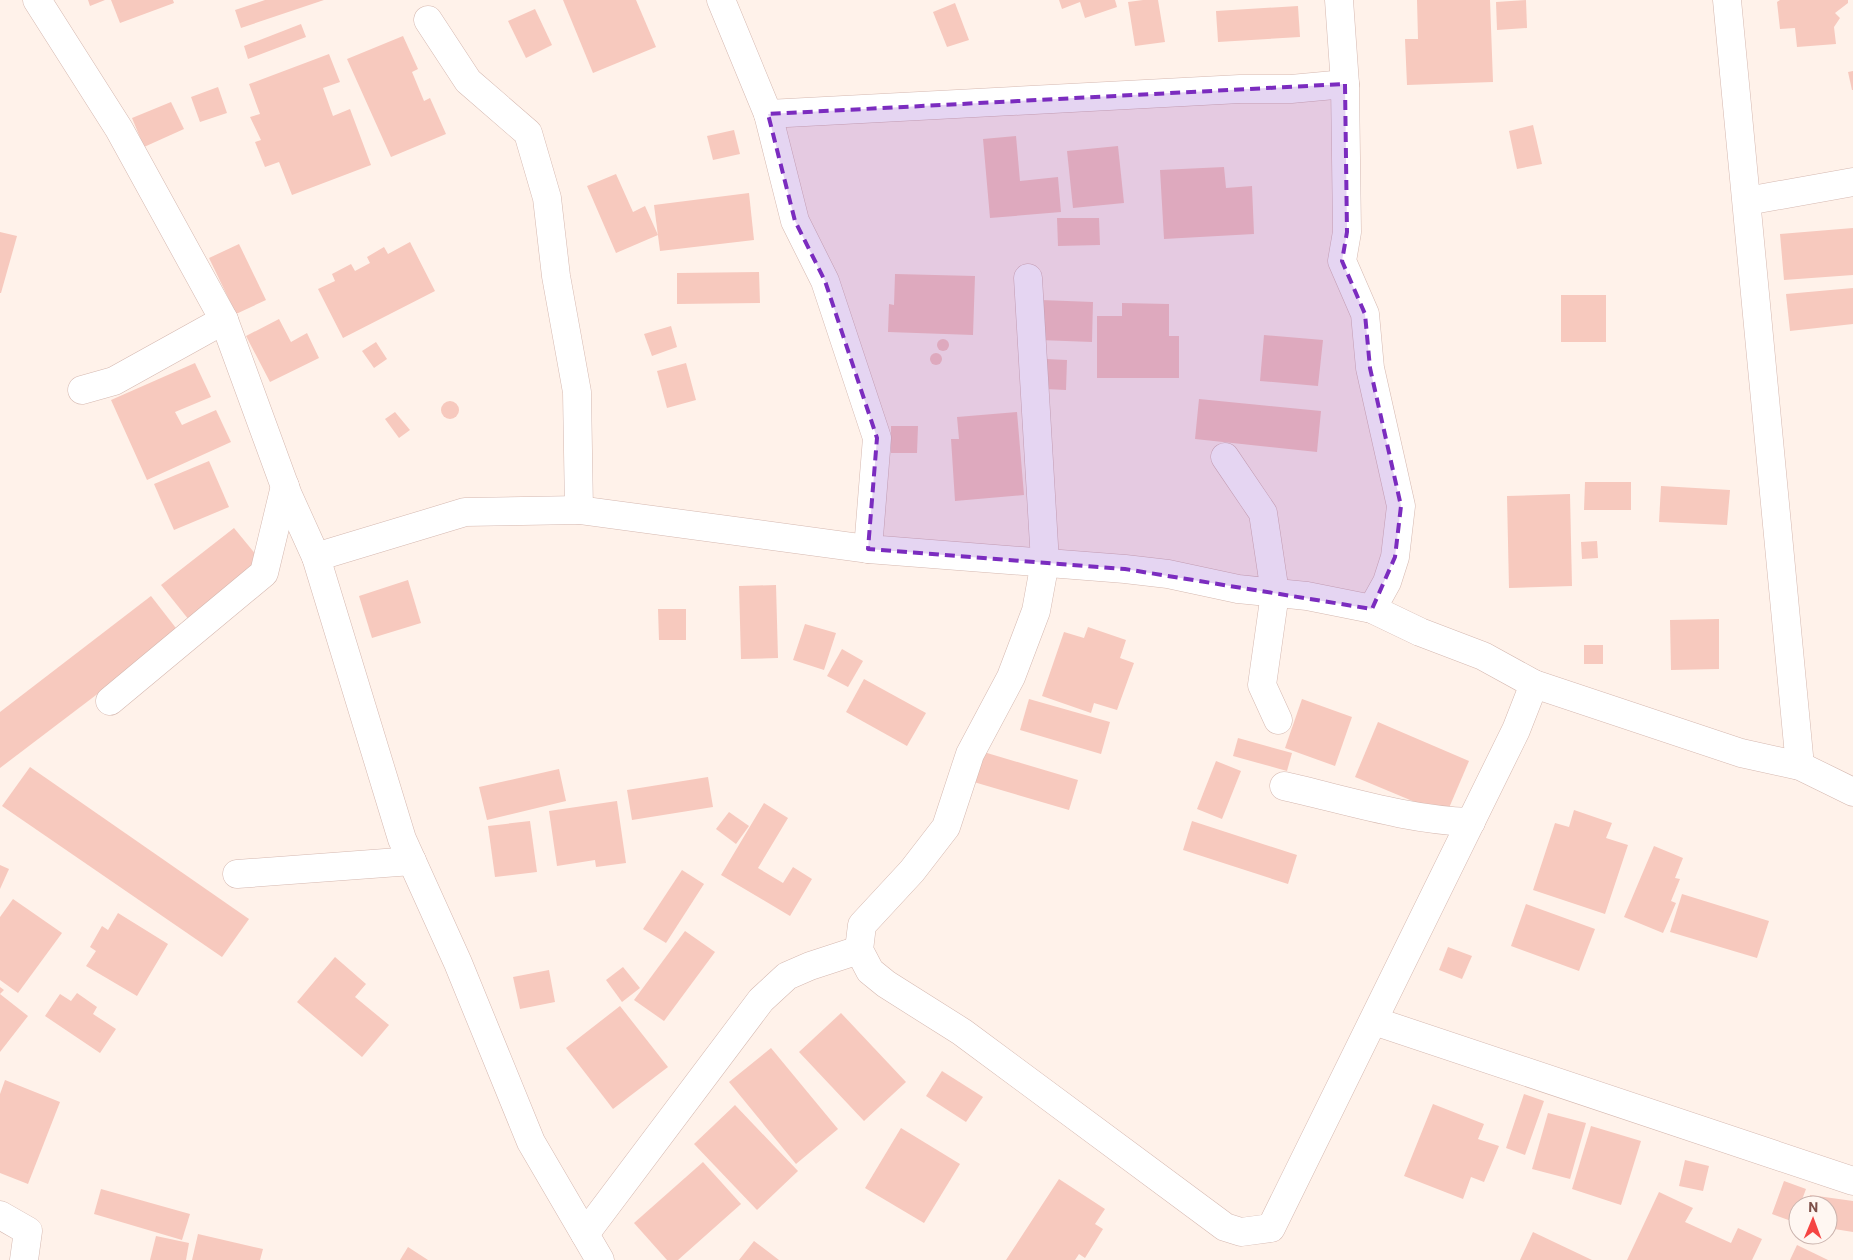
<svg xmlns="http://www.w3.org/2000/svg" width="1853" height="1260" font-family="Roboto,sans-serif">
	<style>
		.building { fill: #f7c9be }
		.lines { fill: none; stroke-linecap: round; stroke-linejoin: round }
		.minor-casing { stroke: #d5b8b0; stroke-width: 29 }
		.minor { stroke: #fff; stroke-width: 28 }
		.marked { fill: #7b2cbf; fill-opacity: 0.2; stroke: #7b2cbf; stroke-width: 4; stroke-dasharray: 10 6; stroke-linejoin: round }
	</style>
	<rect width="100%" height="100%" fill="#fff2ea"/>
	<!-- building -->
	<g class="building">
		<path d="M 88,0 L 105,0 L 90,6 Z"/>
		<path d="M 111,0 L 173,0 L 174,3 L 120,23 Z"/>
		<path d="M 265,0 L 324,0 L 241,28 L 235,10 Z"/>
		<path d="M 563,0 L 636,0 L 656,47 L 593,73 Z"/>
		<path d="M 1059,0 L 1115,0 L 1117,7 L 1085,18 L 1080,2 L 1062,9 Z"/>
		<path d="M 1143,0 L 1158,0 L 1165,42 L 1135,46 L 1128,2 Z"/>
		<path d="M 1417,0 L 1490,0 L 1493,82 L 1407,85 L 1405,39 L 1418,39 Z"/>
		<path d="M 1526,0 L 1527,28 L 1497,30 L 1496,2 Z"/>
		<path d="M 1780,0 L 1848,0 L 1848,3 L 1835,13 L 1840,18 L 1834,27 L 1836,44 L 1797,47 L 1795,28 L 1780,29 L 1777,2 Z"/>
		<path d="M 955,3 L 969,40 L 947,47 L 933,12 Z"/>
		<path d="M 1298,6 L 1300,37 L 1218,42 L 1216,11 Z"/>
		<path d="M 535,9 L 552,45 L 526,58 L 508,21 Z"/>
		<path d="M 301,24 L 306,37 L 248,59 L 244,46 Z"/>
		<path d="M 403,36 L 418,69 L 412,72 L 424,101 L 430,98 L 446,134 L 391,157 L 347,59 Z"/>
		<path d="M 329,54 L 340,82 L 323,88 L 333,116 L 350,109 L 371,165 L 292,195 L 279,162 L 265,167 L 255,142 L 261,140 L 250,117 L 260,114 L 249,84 Z"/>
		<path d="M 1853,71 L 1853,90 L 1852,90 L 1848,72 Z"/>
		<path d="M 218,87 L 227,113 L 200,122 L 191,97 Z"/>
		<path d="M 171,102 L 184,129 L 144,147 L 132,118 Z"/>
		<path d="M 1533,125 L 1542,164 L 1517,169 L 1509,131 Z"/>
		<path d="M 734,130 L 740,154 L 713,160 L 707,136 Z"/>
		<path d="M 1016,136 L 1020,181 L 1058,177 L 1061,212 L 990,218 L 983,139 Z"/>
		<path d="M 1118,146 L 1124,203 L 1073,208 L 1067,151 Z"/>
		<path d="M 1224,167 L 1226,188 L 1252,186 L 1254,234 L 1164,239 L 1160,170 Z"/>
		<path d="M 616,174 L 633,212 L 645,206 L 658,235 L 616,253 L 587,186 Z"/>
		<path d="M 749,193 L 754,240 L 660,251 L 654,205 Z"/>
		<path d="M 1057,218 L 1099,218 L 1100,245 L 1058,246 Z"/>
		<path d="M 1853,228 L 1853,275 L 1784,280 L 1780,234 Z"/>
		<path d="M 0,232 L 17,236 L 1,293 L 0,293 Z"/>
		<path d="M 410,242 L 435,291 L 343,338 L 318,289 L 335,281 L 332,274 L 351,264 L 355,271 L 370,263 L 367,257 L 384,247 L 388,254 Z"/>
		<path d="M 239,244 L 266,300 L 236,314 L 209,258 Z"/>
		<path d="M 759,272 L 760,303 L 677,304 L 677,273 Z"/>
		<path d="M 895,274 L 975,276 L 973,335 L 888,332 L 889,304 L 894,305 Z"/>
		<path d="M 1853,288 L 1853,324 L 1790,331 L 1786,294 Z"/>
		<rect x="1561" y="295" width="45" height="47"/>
		<path d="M 1041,300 L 1093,302 L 1092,342 L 1039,340 Z"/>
		<path d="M 1122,303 L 1169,304 L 1169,336 L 1179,336 L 1179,378 L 1097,378 L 1097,316 L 1122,316 Z"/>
		<path d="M 279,319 L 291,342 L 307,333 L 319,358 L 270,382 L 246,336 Z"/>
		<path d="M 671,326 L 677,347 L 652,356 L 644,334 Z"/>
		<path d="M 1264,335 L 1323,340 L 1318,386 L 1260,381 Z"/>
		<circle cx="943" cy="345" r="6"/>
		<path d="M 376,342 L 387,359 L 374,368 L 362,351 Z"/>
		<circle cx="936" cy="359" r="6"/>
		<path d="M 1046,359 L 1067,360 L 1066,390 L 1045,389 Z"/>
		<path d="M 195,363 L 211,397 L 175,412 L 182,425 L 216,410 L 231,442 L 147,480 L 111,400 Z"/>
		<path d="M 686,363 L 696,400 L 667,408 L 657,371 Z"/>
		<path d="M 1199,399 L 1321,411 L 1317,452 L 1195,439 Z"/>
		<circle cx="450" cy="410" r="9"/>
		<path d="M 395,412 L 410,430 L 399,438 L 385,419 Z"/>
		<path d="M 1017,412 L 1024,495 L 955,501 L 951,439 L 959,439 L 957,417 Z"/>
		<path d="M 891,426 L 918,426 L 917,453 L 891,453 Z"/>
		<path d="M 209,461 L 229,507 L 174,530 L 154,484 Z"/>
		<path d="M 1585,482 L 1631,482 L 1631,510 L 1584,510 Z"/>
		<path d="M 1661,486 L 1730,490 L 1727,525 L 1659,522 Z"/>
		<path d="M 1570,494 L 1572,586 L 1509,588 L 1507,496 Z"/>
		<path d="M 234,528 L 262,562 L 189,620 L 161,585 Z"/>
		<path d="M 1597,541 L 1598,558 L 1582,559 L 1581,542 Z"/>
		<path d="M 408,580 L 421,623 L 372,638 L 359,596 Z"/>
		<path d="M 776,585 L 778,658 L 741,659 L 739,586 Z"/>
		<path d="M 151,596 L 179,632 L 0,768 L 0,712 Z"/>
		<path d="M 658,609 L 686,609 L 686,640 L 659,640 Z"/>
		<path d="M 1719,619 L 1719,669 L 1671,670 L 1670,620 Z"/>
		<path d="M 805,624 L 836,633 L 824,670 L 793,660 Z"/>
		<path d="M 1088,627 L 1126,640 L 1120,658 L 1134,663 L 1117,710 L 1094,703 L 1091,713 L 1042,696 L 1064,632 L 1084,638 Z"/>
		<rect x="1584" y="645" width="19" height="19"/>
		<path d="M 842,649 L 863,661 L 848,687 L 827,676 Z"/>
		<path d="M 864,679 L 926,713 L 907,746 L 846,712 Z"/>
		<path d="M 1029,699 L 1110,722 L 1101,754 L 1020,730 Z"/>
		<path d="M 1302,699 L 1352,717 L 1335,766 L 1285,748 Z"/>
		<path d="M 1378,722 L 1469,761 L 1446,815 L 1355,777 Z"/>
		<path d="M 1238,738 L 1292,753 L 1287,771 L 1233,756 Z"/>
		<path d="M 977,750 L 1078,780 L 1069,810 L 967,780 Z"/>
		<path d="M 1216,761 L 1241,771 L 1222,819 L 1197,809 Z"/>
		<path d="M 30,767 L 249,919 L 222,957 L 2,806 Z"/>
		<path d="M 559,769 L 566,801 L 487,820 L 479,787 Z"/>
		<path d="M 708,777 L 713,807 L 632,820 L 627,790 Z"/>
		<path d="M 617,801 L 626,863 L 596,867 L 595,860 L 557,866 L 549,811 Z"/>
		<path d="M 764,803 L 788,818 L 758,868 L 783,883 L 793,867 L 812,879 L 790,916 L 721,875 Z"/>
		<path d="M 1574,810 L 1612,823 L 1606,838 L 1628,845 L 1605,914 L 1533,890 L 1555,823 L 1569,827 Z"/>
		<path d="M 729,812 L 749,826 L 736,844 L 716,829 Z"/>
		<path d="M 530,821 L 537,872 L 495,877 L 488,826 Z"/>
		<path d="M 1192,821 L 1297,855 L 1288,884 L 1183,850 Z"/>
		<path d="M 1654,846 L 1683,858 L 1675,878 L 1680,879 L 1671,901 L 1676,903 L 1663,933 L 1624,917 Z"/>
		<path d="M 0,865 L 9,869 L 0,889 Z"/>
		<path d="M 682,870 L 704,884 L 666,943 L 643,929 Z"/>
		<path d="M 1682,894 L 1769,921 L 1757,958 L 1670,932 Z"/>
		<path d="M 13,899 L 62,933 L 18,993 L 0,980 L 0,917 Z"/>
		<path d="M 1526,904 L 1595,929 L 1579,971 L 1511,946 Z"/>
		<path d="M 118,913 L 168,944 L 137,996 L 86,966 L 96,951 L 90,947 L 102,926 L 108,930 Z"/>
		<path d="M 685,931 L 715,952 L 664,1021 L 634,1000 Z"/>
		<path d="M 1448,947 L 1472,956 L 1462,979 L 1439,970 Z"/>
		<path d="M 335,957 L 366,984 L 355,997 L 389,1025 L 362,1057 L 297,1002 Z"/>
		<path d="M 623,967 L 640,988 L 622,1002 L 606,980 Z"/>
		<path d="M 549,970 L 555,1002 L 520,1009 L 513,977 Z"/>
		<path d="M 0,987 L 4,990 L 0,994 L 28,1016 L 0,1052 Z"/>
		<path d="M 77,993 L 97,1007 L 93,1014 L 116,1029 L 100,1053 L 45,1016 L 60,994 L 71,1001 Z"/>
		<path d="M 620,1006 L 668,1067 L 613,1109 L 566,1048 Z"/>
		<path d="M 841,1013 L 906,1082 L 864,1121 L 799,1052 Z"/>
		<path d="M 771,1048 L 838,1129 L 796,1164 L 729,1082 Z"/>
		<path d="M 942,1071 L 983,1097 L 966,1122 L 926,1096 Z"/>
		<path d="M 5,1080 L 60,1102 L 28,1184 L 0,1173 L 0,1094 Z"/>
		<path d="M 1524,1094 L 1544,1101 L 1525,1155 L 1506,1148 Z"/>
		<path d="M 1433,1104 L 1484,1124 L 1478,1139 L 1499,1146 L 1484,1182 L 1471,1177 L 1463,1199 L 1404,1176 Z"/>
		<path d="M 735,1105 L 798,1171 L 757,1210 L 694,1144 Z"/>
		<path d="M 1548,1113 L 1586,1123 L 1570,1179 L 1532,1169 Z"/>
		<path d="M 1591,1126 L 1641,1141 L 1621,1205 L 1572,1189 Z"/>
		<path d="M 901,1128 L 960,1164 L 924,1223 L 865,1188 Z"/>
		<path d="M 1685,1160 L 1709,1166 L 1703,1191 L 1679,1186 Z"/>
		<path d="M 703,1162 L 741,1204 L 678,1260 L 667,1260 L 634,1223 Z"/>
		<path d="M 1059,1179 L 1105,1209 L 1095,1224 L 1103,1229 L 1085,1258 L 1079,1254 L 1075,1260 L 1006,1260 Z"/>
		<path d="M 1784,1181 L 1806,1189 L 1800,1205 L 1798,1205 L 1794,1222 L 1772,1214 Z"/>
		<path d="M 101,1189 L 190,1214 L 182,1240 L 94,1214 Z"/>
		<path d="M 1659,1192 L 1693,1208 L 1685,1222 L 1731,1243 L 1738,1228 L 1762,1239 L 1752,1260 L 1627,1260 Z"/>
		<path d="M 1810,1195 L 1853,1201 L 1853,1232 L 1828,1228 L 1828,1205 L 1809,1205 Z"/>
		<path d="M 1533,1232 L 1592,1260 L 1520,1260 Z"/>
		<path d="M 198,1234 L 263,1249 L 260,1260 L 192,1260 Z"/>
		<path d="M 156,1236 L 189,1243 L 186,1260 L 150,1260 Z"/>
		<path d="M 754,1241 L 779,1260 L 739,1260 Z"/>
		<path d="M 1797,1245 L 1828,1260 L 1790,1260 Z"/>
		<path d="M 408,1247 L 428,1260 L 400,1260 Z"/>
	</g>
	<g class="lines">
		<!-- minor casing -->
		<g class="minor-casing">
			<g id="minor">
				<path d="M 37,0 L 119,129 L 224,320 L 288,495 L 316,557 L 402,839 L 458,963 L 531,1142 L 600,1260"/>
				<path d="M 721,0 L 768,114 L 795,221 L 825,281 L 877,438 L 868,549 L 1125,569 L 1168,574 L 1238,589 L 1307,596 L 1372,609 L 1420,632 L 1483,656 L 1534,684 L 1741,753 L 1800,766 L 1853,792"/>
				<path d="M 1339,0 L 1345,84 L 1347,232 L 1342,261 L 1365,314 L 1370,368 L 1401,506 L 1395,557 L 1387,582 L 1372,609"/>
				<path d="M 1727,0 L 1800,766"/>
				<path d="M 428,20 L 468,81 L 528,133 L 547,198 L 556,276 L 577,392 L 579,510"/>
				<path d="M 768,114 L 1240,89 L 1291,89 L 1345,84"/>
				<path d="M 1747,201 L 1853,182"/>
				<path d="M 1028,278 L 1045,562 L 1036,611 L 1011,677 L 970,754 L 946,827 L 912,871 L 862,925 L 859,950 L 870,971 L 886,984 L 962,1032 L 1225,1227 L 1241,1232 L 1271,1228 L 1516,730 L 1534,684"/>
				<path d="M 82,390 L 114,381 L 224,320"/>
				<path d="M 1225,457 L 1263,513 L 1275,593 L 1262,685 L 1278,720"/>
				<path d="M 316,557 L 465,512 L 579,510 L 868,549"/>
				<path d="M 110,701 L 264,573 L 285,486"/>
				<path d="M 1284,786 C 1346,800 1407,820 1471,822"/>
				<path d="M 237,874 L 412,861"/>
				<path d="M 1374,1021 L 1853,1181"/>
				<path d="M 0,1215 L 28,1231 L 24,1260"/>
				<path d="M 585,1234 L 761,1000 L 787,976 L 810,966 L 859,950"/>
			</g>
		</g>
		<!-- minor -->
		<use href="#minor" class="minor"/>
	</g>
	<!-- marked area -->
	<path class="marked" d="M 1345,84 L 1347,232 L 1342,261 L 1365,314 L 1370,368 L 1401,506 L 1395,557 L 1372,609 L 1125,569 L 868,549 L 877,438 L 825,281 L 795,221 L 768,114 Z"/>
	<!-- north arrow -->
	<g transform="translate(1813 1220) rotate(1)"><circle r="24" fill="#fff7f2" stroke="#cbb4ae"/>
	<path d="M0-4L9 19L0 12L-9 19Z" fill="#f54543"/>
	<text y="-8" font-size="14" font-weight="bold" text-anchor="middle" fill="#7e5049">N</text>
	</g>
</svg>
